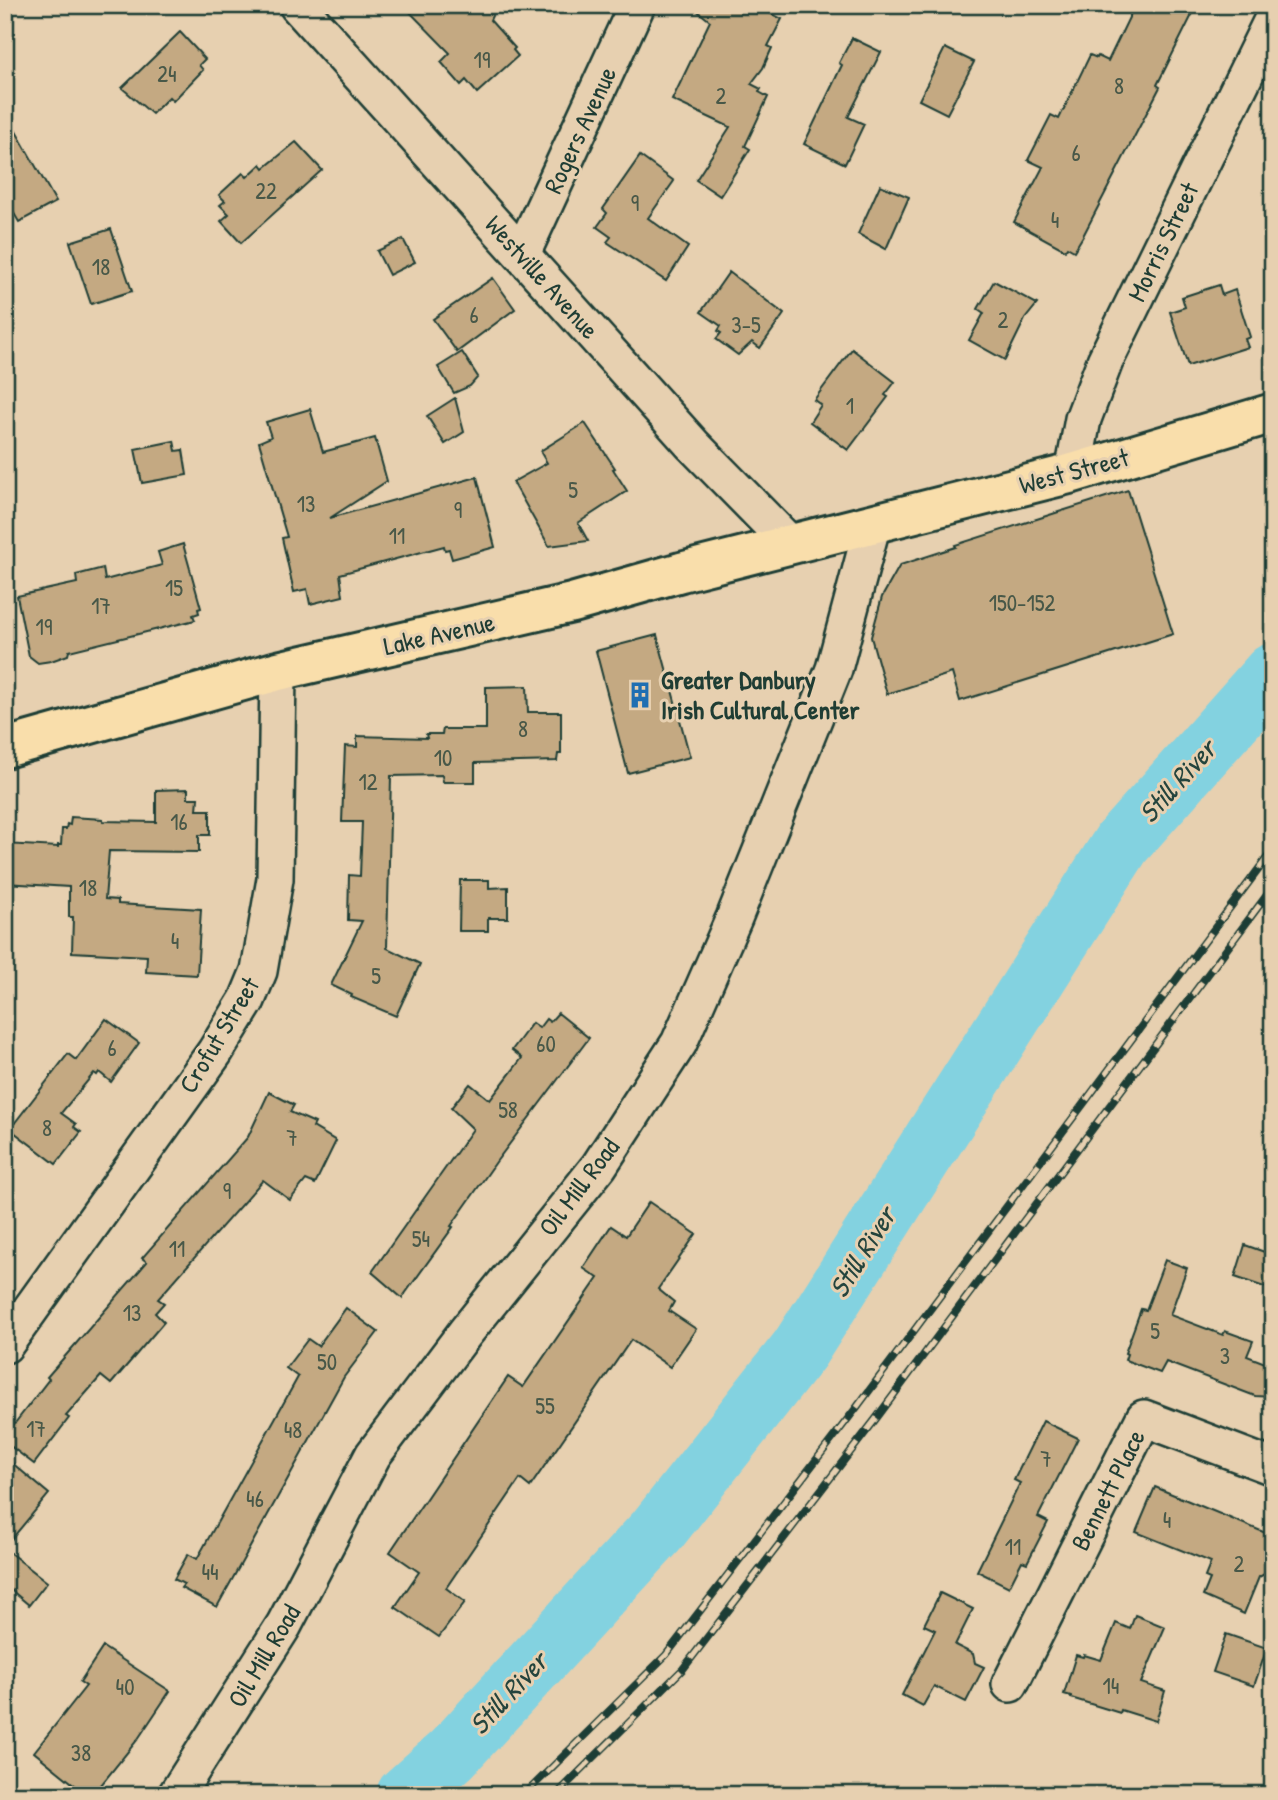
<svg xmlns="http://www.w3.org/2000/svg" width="1278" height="1800" font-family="'Patrick Hand',sans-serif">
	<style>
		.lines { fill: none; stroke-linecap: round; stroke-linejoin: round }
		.river { stroke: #83d2e0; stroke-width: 60 }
		.building { fill: #c4a982; stroke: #1f3d34; stroke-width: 2 }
		.street-casing { stroke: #1f3d34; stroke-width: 40 }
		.primary-casing { stroke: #1f3d34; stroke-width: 44 }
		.street { stroke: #e7d0b0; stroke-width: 35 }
		.primary { stroke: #f9deab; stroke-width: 38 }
		.rail-casing { stroke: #1f3d34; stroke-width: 8 }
		.rail { stroke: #e7d0b0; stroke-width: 5; stroke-dasharray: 16; stroke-linecap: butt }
		.labels { text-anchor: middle; stroke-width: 6; stroke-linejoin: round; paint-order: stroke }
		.number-label { font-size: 23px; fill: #485848 }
		.street-label { font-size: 26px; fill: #1f3d34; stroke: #e7d0b0 }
		.poi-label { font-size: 26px; font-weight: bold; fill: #1f3d34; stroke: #e7d0b0; text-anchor: start }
		.water-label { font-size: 28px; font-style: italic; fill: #24443d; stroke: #e7d0b0 }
	</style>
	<rect width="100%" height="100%" fill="#e7d0b0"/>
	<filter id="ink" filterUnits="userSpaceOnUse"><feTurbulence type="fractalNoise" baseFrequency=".0143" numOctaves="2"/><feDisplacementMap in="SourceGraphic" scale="14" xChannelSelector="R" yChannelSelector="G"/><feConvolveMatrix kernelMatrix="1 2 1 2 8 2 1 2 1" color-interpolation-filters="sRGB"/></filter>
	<g filter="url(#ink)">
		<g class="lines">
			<!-- river -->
			<path class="river" d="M 406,1795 L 452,1754 L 656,1532 L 800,1349 L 1122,843 L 1273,673"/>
		</g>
		<!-- building -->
		<g class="building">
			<path d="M 403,5 L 497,5 L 490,20 L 515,48 L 513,50 L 518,56 L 477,93 L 466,80 L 461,85 L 441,62 L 450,53 Z"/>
			<path d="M 690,5 L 753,5 L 782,19 L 768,46 L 772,48 L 763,68 L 751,84 L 761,89 L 759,92 L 768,97 L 745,146 L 750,149 L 720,196 L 696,180 L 730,127 L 672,100 L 710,21 Z"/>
			<path d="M 1135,5 L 1172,5 L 1192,15 L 1157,85 L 1160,87 L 1083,236 L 1074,251 L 1067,247 L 1065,250 L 1014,222 L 1043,167 L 1028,160 L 1051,115 L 1059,119 L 1090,55 L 1097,58 L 1098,56 L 1108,61 Z"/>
			<path d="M 180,32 L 205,59 L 199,65 L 203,70 L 173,101 L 169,97 L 152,114 L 122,88 Z"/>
			<path d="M 852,38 L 881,52 L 848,117 L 864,124 L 845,164 L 804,144 L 842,65 L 839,63 Z"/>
			<path d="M 945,48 L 974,62 L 947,114 L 919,100 Z"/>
			<path d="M 5,112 L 56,202 L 19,222 L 5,198 Z"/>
			<path d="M 296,142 L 322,170 L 241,243 L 221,221 L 229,214 L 220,205 L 225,201 L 219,195 L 243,173 L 247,177 L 261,164 L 264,168 Z"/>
			<path d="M 640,156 L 674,181 L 648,218 L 688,247 L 666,281 L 607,242 L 611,237 L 597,227 L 607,213 L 603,209 Z"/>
			<path d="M 880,185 L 909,197 L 886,249 L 858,234 Z"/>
			<path d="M 111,229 L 132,291 L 91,304 L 70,242 Z"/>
			<path d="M 403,239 L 415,262 L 389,275 L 377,251 Z"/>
			<path d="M 729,272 L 784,314 L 760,348 L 752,342 L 738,355 L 716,339 L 721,333 L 718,331 L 721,326 L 701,312 Z"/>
			<path d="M 493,278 L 515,309 L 457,352 L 433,319 Z"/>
			<path d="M 994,281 L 1037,304 L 1025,319 L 1005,360 L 969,340 L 984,313 L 978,309 Z"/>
			<path d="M 1219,285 L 1222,295 L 1235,290 L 1250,337 L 1245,339 L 1248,347 L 1188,366 L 1170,312 L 1185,307 L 1182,297 Z"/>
			<path d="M 852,349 L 895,382 L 885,395 L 888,397 L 848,450 L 810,422 L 821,405 L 814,400 Z"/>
			<path d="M 462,352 L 478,377 L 470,386 L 454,393 L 438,367 Z"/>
			<path d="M 455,398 L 464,432 L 445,444 L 427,416 Z"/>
			<path d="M 310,409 L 323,452 L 375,438 L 387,481 L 330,518 L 477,477 L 495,547 L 452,559 L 449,549 L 445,550 L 444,546 L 340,574 L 343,596 L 310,604 L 307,589 L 294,592 L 282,538 L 287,537 L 259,442 L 271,437 L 266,422 Z"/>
			<path d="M 585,423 L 615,468 L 613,469 L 627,491 L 578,523 L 588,541 L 549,546 L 513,482 L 547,463 L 541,453 L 542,450 Z"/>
			<path d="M 174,441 L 176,451 L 183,450 L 187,475 L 142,483 L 135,449 Z"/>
			<path d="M 1128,490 L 1173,634 L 960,701 L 952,673 L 887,694 L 871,637 L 882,597 L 900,565 L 956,547 L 955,545 Z"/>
			<path d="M 183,544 L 201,608 L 198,609 L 199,613 L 193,615 L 195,620 L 69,651 L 68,655 L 51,661 L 38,663 L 29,656 L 17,596 L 77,583 L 76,575 L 103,568 L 105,580 L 162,565 L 158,552 Z"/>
			<path d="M 657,635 L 690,757 L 628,773 L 596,651 Z"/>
			<path d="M 527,686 L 528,712 L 561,712 L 561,754 L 558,754 L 557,761 L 475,763 L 475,782 L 443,782 L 442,775 L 391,776 L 387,948 L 420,964 L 396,1016 L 351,997 L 352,995 L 331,985 L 362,921 L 348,920 L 349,875 L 360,876 L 362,822 L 342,822 L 345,746 L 357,747 L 357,736 L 427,738 L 426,734 L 442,734 L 443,729 L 486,729 L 486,687 Z"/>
			<path d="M 188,789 L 188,798 L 198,798 L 197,810 L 210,810 L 210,835 L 199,835 L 199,852 L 109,851 L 105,899 L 118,900 L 118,904 L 201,909 L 197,975 L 146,972 L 147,956 L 72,952 L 73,917 L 69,917 L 69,887 L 5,883 L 5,844 L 58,847 L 58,845 L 61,845 L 62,829 L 66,829 L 67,824 L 70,825 L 71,817 L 103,819 L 103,821 L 156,822 L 156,790 Z"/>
			<path d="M 460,880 L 489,880 L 489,888 L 508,887 L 508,918 L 488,918 L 488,931 L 459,931 Z"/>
			<path d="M 558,1013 L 589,1038 L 496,1162 L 451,1226 L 453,1227 L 402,1298 L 372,1272 L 473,1129 L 451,1108 L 470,1084 L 490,1100 L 522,1058 L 512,1050 L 521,1038 L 532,1023 L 539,1028 L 546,1019 L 550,1022 Z"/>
			<path d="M 106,1019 L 139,1043 L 111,1082 L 99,1072 L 97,1075 L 94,1073 L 61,1113 L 76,1124 L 74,1127 L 81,1132 L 56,1164 L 10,1129 L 68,1054 L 76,1060 Z"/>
			<path d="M 269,1092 L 294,1105 L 290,1112 L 315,1123 L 313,1127 L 336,1141 L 315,1184 L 306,1180 L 290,1200 L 263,1180 L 158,1299 L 164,1303 L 155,1313 L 164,1322 L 111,1384 L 101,1376 L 66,1416 L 69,1418 L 34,1464 L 5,1442 L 5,1436 L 49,1379 L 47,1377 L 147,1262 L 142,1258 L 248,1137 Z"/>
			<path d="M 649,1202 L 696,1234 L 658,1289 L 674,1302 L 669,1311 L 696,1329 L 670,1367 L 631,1340 L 530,1487 L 520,1479 L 446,1588 L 465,1602 L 439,1637 L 395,1607 L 419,1572 L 390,1552 L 508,1377 L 523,1387 L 598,1278 L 583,1268 L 611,1226 L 626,1236 Z"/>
			<path d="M 1245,1245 L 1273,1255 L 1273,1270 L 1267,1288 L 1235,1277 Z"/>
			<path d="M 1165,1260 L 1187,1268 L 1170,1315 L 1223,1335 L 1225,1331 L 1253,1341 L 1247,1356 L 1273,1366 L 1273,1397 L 1255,1396 L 1166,1362 L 1160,1373 L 1125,1360 L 1127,1354 L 1125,1353 L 1141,1309 L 1146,1310 Z"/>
			<path d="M 346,1308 L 378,1332 L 344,1377 L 217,1607 L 181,1588 L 184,1584 L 174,1579 L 188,1554 L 197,1559 L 298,1377 L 286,1368 L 308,1339 L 318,1346 Z"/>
			<path d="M 1043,1421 L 1078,1438 L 1038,1517 L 1048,1522 L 1027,1563 L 1022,1561 L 1009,1587 L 977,1571 L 1020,1483 L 1014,1480 Z"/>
			<path d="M 5,1457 L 49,1494 L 5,1547 Z"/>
			<path d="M 1155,1487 L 1273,1536 L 1273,1545 L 1266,1561 L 1270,1571 L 1259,1577 L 1244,1614 L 1203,1596 L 1210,1579 L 1205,1577 L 1211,1562 L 1136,1532 Z"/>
			<path d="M 5,1549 L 47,1582 L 29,1605 L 5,1585 Z"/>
			<path d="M 940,1593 L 973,1609 L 955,1645 L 973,1654 L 975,1663 L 984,1667 L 966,1702 L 934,1686 L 923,1706 L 902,1695 L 935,1630 L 924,1625 Z"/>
			<path d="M 1135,1615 L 1165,1627 L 1141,1683 L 1165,1691 L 1156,1721 L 1121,1710 L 1120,1713 L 1071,1698 L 1071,1696 L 1064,1694 L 1076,1655 L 1083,1657 L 1084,1655 L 1101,1660 L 1116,1623 L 1130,1629 Z"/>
			<path d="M 1226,1634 L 1267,1648 L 1254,1686 L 1213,1672 Z"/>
			<path d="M 103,1647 L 170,1691 L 138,1739 L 93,1795 L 87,1795 L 34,1752 L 86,1686 L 80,1682 Z"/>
		</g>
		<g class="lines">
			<!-- street casing -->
			<g class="street-casing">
				<g id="street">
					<path d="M 297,5 L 693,445 L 791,545"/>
					<path d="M 522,254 L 637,5"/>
					<path d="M 1073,473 L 1083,419 L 1105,361 L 1273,18"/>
					<path d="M 5,1345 L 215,1052 L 247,1000 L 259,971 L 275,879 L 278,671"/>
					<path d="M 1010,1684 L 1144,1418 L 1273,1467"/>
					<path d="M 176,1795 L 284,1625 L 373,1455 L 465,1333 L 599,1166 L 679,1043 L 734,918 L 834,669 L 873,523"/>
				</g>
			</g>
			<!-- primary casing -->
			<g class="primary-casing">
				<path id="primary" d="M 5,748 L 278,671 L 572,603 L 681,572 L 1073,473 L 1273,413"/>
			</g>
			<!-- street -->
			<use href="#street" class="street"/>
			<!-- primary -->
			<use href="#primary" class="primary"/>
			<!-- rail casing -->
			<g class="rail-casing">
				<g id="rail">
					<path d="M 524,1795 L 666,1655 L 857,1407 L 1273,850"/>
					<path d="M 556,1795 L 683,1669 L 875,1420 L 1273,887"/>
				</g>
			</g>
			<!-- rail -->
			<use href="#rail" class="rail"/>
		</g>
	</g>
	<!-- icons -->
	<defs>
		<g id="building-bare" transform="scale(2.1)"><path d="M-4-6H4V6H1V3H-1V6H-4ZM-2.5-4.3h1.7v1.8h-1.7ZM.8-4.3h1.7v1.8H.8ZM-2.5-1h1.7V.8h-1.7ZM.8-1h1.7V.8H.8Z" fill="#1f6fb2" stroke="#e7d0b0" stroke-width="2.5" paint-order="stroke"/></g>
	</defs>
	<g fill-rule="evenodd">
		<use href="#building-bare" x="640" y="695"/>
	</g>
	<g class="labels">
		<!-- number labels -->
		<g class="number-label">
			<text x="482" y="68">19</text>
			<text x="167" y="82">24</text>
			<text x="1119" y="94">8</text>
			<text x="721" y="104">2</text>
			<text x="1076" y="161">6</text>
			<text x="266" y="199">22</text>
			<text x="635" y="211">9</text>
			<text x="1055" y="228">4</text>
			<text x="101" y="275">18</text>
			<text x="474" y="323">6</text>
			<text x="1003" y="328">2</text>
			<text x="746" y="333">3-5</text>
			<text x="850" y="414">1</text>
			<text x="573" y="498">5</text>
			<text x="306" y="512">13</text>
			<text x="458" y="518">9</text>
			<text x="397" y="544">11</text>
			<text x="174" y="596">15</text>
			<text x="1022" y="611">150-152</text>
			<text x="101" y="614">17</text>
			<text x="44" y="635">19</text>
			<text x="523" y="737">8</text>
			<text x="443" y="766">10</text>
			<text x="368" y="790">12</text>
			<text x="179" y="830">16</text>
			<text x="88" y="896">18</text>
			<text x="175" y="949">4</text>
			<text x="376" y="984">5</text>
			<text x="546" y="1052">60</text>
			<text x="112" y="1056">6</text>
			<text x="508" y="1118">58</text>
			<text x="47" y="1136">8</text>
			<text x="292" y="1146">7</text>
			<text x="227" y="1199">9</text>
			<text x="421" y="1247">54</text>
			<text x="177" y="1257">11</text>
			<text x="132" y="1321">13</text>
			<text x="1155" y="1339">5</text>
			<text x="1225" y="1364">3</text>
			<text x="327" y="1370">50</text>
			<text x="545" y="1414">55</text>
			<text x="36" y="1437">17</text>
			<text x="293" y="1438">48</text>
			<text x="1046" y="1467">7</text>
			<text x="255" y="1507">46</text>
			<text x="1167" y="1528">4</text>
			<text x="1013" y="1555">11</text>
			<text x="1239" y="1572">2</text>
			<text x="210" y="1580">44</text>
			<text x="1111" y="1694">14</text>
			<text x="125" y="1695">40</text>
			<text x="81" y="1761">38</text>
		</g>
		<!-- street labels -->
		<g class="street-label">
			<text transform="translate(580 130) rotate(-65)" y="9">Rogers Avenue</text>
			<text transform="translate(1163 242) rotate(-64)" y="9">Morris Street</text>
			<text transform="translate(542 277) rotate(48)" y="9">Westville Avenue</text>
			<text transform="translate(1074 471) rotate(-15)" y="9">West Street</text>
			<text transform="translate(439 634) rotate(-13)" y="9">Lake Avenue</text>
			<text transform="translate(219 1035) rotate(-59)" y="9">Crofut Street</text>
			<text transform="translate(579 1187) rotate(-53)" y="9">Oil Mill Road</text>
			<text transform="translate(1108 1490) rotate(-63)" y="9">Bennett Place</text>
			<text transform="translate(264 1656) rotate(-59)" y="9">Oil Mill Road</text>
		</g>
		<!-- poi labels -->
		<g class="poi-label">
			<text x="661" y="689">Greater Danbury<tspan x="661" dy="30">Irish Cultural Center</tspan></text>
		</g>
		<!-- water labels -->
		<g class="water-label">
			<text transform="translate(1177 781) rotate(-48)" y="10">Still River</text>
			<text transform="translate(862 1252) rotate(-58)" y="10">Still River</text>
			<text transform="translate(508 1693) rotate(-47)" y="10">Still River</text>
		</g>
	</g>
	<!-- margin -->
	<rect width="1278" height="1800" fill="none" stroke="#e7d0b0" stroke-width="28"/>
	<rect x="14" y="14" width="1250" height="1772" fill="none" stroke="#1f3d34" stroke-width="2.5" filter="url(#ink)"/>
</svg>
